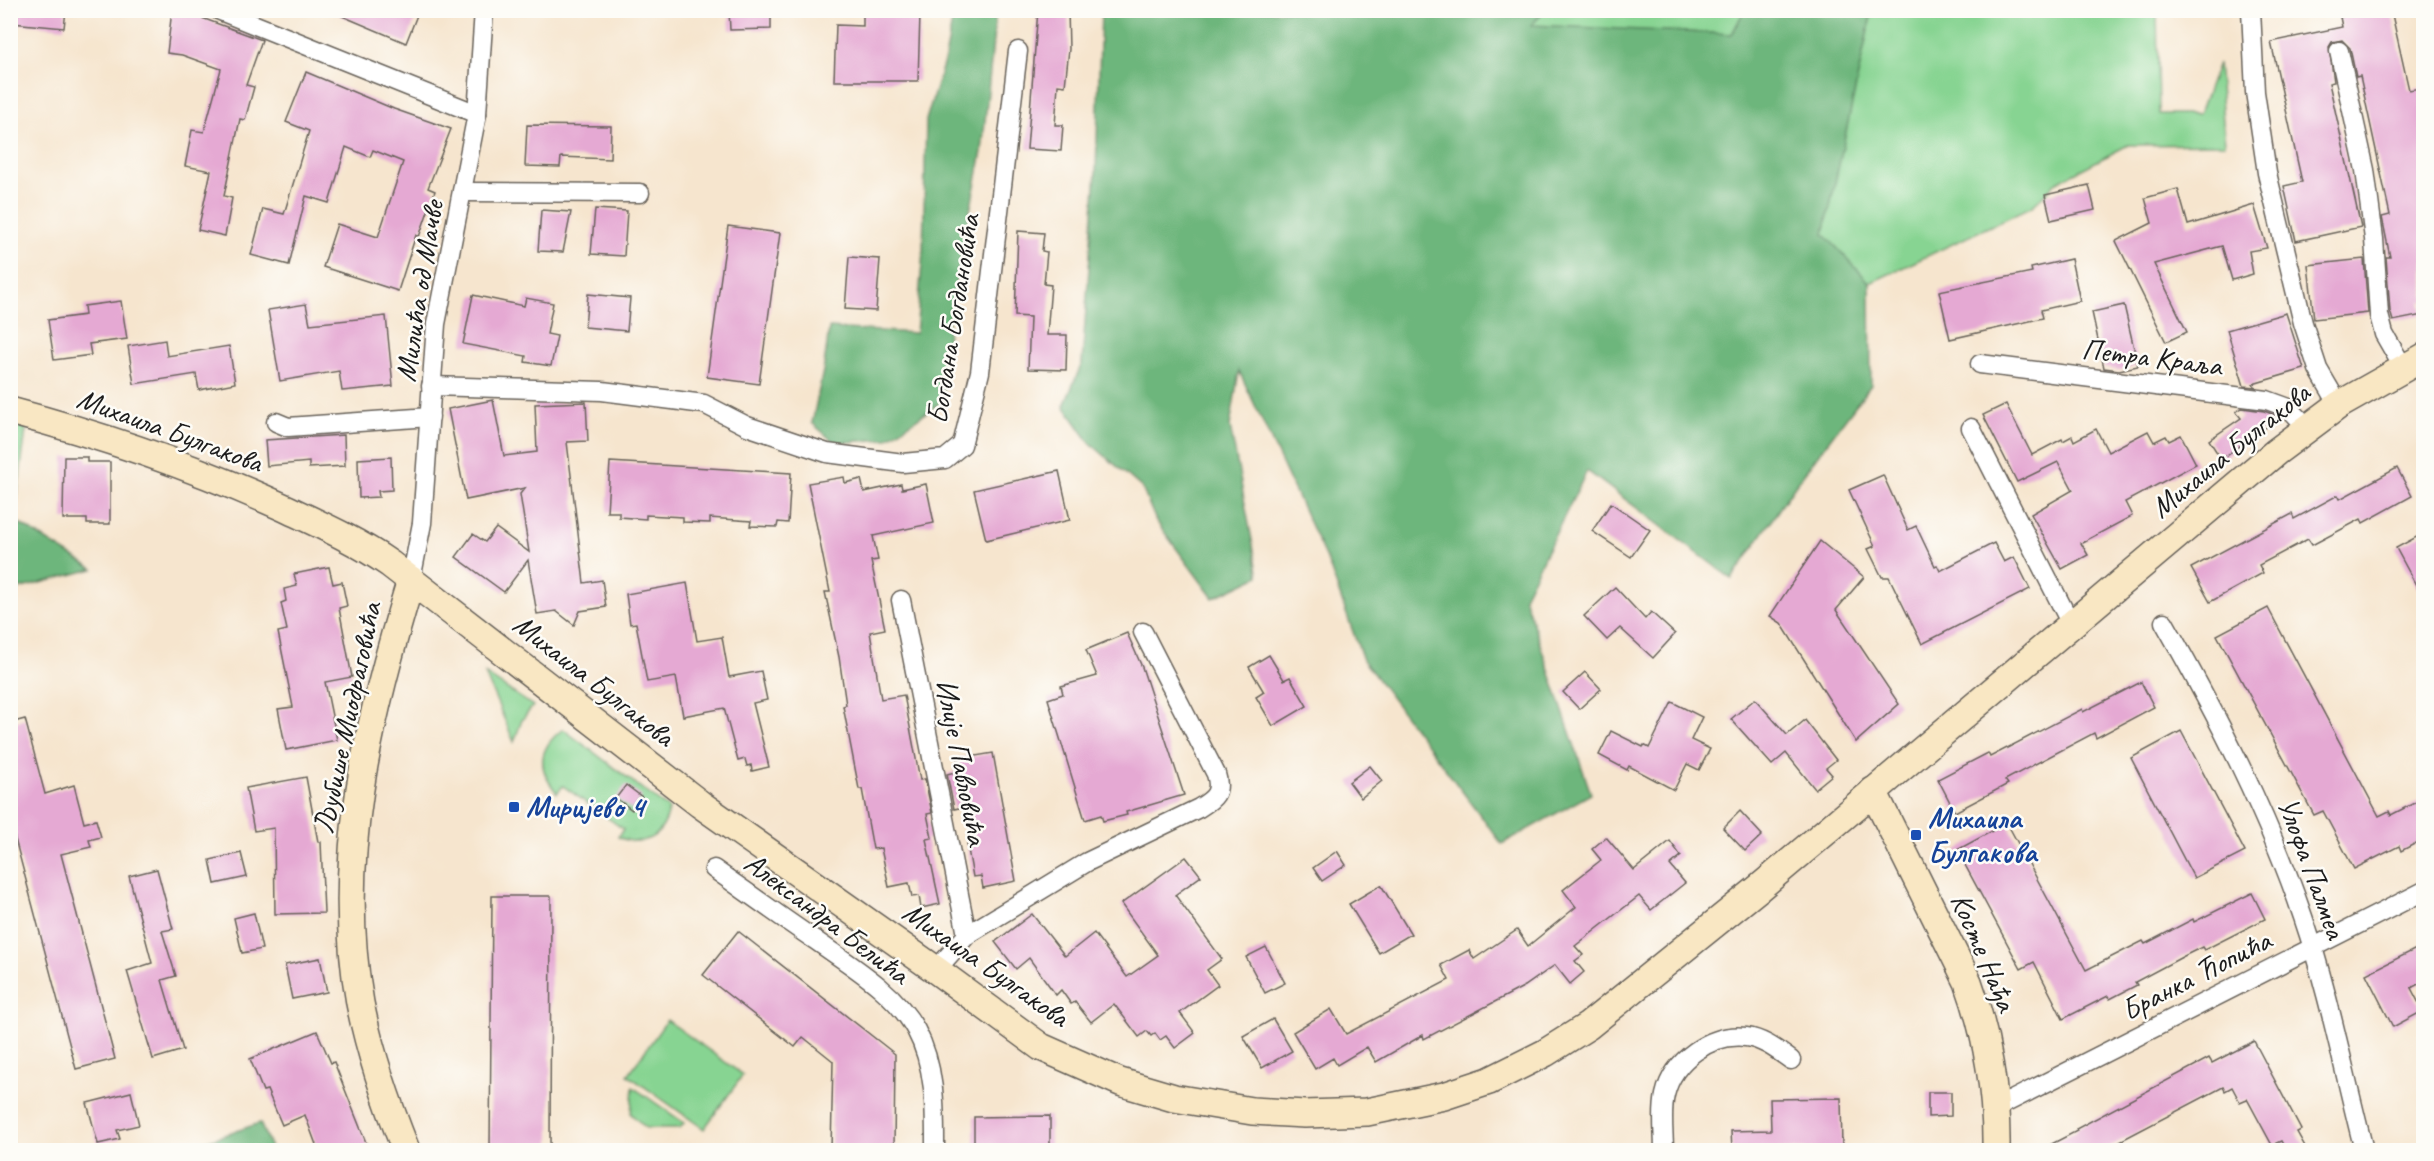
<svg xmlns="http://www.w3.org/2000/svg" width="2434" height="1161" font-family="Caveat,sans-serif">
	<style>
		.green { fill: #87d492; stroke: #527857; stroke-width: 1.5 }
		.forest { fill: #6db67c; stroke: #44694c; stroke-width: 1.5 }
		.building { fill: #e5a9d3 }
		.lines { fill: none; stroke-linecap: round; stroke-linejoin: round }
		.street-casing { stroke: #68625a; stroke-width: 21 }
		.secondary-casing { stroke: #68625a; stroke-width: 30 }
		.street { stroke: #fff; stroke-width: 18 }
		.secondary { stroke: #f9e7c3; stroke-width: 27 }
		.transit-dot { fill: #1a4fb4; stroke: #fdfcf7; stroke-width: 2 }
		.labels { text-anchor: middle; stroke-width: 5; stroke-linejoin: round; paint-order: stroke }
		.street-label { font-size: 30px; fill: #1c1c1c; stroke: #fdfcf7 }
		.transit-label { font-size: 30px; font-weight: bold; fill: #164399; stroke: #fdfcf7; text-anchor: start }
	</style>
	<rect width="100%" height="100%" fill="#fdfcf7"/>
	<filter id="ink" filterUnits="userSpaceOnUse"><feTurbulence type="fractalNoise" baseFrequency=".0167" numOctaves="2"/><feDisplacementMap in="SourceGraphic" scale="12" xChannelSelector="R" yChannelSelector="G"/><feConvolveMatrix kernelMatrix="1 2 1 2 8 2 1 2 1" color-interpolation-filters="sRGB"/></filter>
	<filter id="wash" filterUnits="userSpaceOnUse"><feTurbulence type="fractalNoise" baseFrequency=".008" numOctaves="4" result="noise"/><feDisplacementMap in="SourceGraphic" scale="24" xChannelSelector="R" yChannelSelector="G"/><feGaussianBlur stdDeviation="1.35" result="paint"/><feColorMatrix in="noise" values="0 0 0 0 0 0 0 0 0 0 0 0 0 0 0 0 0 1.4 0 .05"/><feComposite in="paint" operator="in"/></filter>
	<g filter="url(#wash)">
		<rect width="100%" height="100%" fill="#f6e5ce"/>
		<!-- green -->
		<g class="green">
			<path d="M 1546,11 L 1744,11 L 1732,34 L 1530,26 Z"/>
			<path d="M 1872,11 L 2157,11 L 2159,114 L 2199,114 L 2218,63 L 2225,144 L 2128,145 L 2055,183 L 2033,206 L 1870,283 L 1823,234 Z"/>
			<path d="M 10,411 L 28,415 L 14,520 L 10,520 Z"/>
			<path d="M 485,674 L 533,706 L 522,720 L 514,742 Z"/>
			<path d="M 563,729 L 669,809 C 664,837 643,848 618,837 L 623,829 L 563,786 L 557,793 C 537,769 537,749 563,729 Z"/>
			<path d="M 667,1020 L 743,1075 L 704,1129 L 628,1075 Z"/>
			<path d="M 633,1087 L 684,1123 L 680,1128 L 646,1128 L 631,1114 Z"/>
		</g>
		<!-- forest -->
		<g class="forest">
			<path d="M 1546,10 L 1531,25 L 1732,34 L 1744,11 L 1872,11 L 1824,234 L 1870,283 L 1871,385 L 1796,484 L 1732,579 L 1587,471 L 1524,597 L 1591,794 L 1502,844 L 1363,660 L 1329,565 L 1239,371 L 1230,426 L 1259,576 L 1213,598 L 1156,521 L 1142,488 L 1090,443 L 1064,406 L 1082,363 L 1096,172 L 1101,11 Z"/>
			<path d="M 954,11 L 996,11 L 982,152 L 949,315 L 943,401 L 887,439 L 835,443 L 812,423 L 824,366 L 829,328 L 916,333 L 923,252 L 926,120 L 945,58 Z"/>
			<path d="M 11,520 L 14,520 L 93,569 L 11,591 Z"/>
			<path d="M 260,1123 L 272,1150 L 180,1150 Z"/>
		</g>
		<g id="blocks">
			<!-- building -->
			<g class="building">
				<path d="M 12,10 L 66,10 L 64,28 L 12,23 Z"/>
				<path d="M 172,10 L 191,10 L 191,14 L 262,40 L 246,85 L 254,87 L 245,120 L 240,119 L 224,196 L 232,198 L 225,236 L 198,230 L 211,171 L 185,166 L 192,130 L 204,132 L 221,69 L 182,55 L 167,53 Z"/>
				<path d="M 328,10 L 419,10 L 406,43 Z"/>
				<path d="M 729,10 L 771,10 L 771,29 L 730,30 Z"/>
				<path d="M 1038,10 L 1068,10 L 1069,49 L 1065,86 L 1058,85 L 1055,125 L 1063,125 L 1061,151 L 1027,149 Z"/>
				<path d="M 2370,10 L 2391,10 L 2409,90 L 2420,88 L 2424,103 L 2424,301 L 2420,302 L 2423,315 L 2393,321 L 2390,311 L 2386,257 L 2390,257 L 2382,217 L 2390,215 L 2360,76 L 2356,77 L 2350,48 L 2342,40 L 2332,42 L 2329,47 L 2334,82 L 2329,83 L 2361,227 L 2296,241 L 2284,186 L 2302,182 L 2271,42 L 2342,27 L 2340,17 Z"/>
				<path d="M 863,12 L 920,14 L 918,81 L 834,81 L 836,25 L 863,26 Z"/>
				<path d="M 306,72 L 394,109 L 451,129 L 428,188 L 435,191 L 419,237 L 416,235 L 398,291 L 323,267 L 337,224 L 378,237 L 403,162 L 373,150 L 370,157 L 346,147 L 329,203 L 306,196 L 289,265 L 251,255 L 263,209 L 284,214 L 309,131 L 286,122 Z"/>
				<path d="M 527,125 L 611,126 L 610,159 L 561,157 L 560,167 L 525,166 Z"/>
				<path d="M 2089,185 L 2095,210 L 2051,220 L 2045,195 Z"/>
				<path d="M 2178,189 L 2188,225 L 2254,205 L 2267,248 L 2249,251 L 2253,274 L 2232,280 L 2222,246 L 2154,264 L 2187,332 L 2166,342 L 2116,241 L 2152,223 L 2145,198 Z"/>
				<path d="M 595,209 L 627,211 L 624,256 L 591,254 Z"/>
				<path d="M 541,210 L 571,212 L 563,252 L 538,251 Z"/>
				<path d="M 728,226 L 780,233 L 759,384 L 707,377 Z"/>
				<path d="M 1018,231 L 1044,233 L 1042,251 L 1047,252 L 1044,284 L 1051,285 L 1047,335 L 1067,335 L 1066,370 L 1028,369 L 1030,317 L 1015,316 Z"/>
				<path d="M 849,257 L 880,259 L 876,311 L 845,309 Z"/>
				<path d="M 2071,259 L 2080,301 L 2041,310 L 2043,318 L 1950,339 L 1939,291 L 2032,272 L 2031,268 Z"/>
				<path d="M 2364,259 L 2368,313 L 2314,319 L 2308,265 Z"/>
				<path d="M 588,294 L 630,298 L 627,331 L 585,327 Z"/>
				<path d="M 473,295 L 524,306 L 526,298 L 553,303 L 547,334 L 557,336 L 551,366 L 525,362 L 526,356 L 463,344 Z"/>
				<path d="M 121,301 L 127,339 L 89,344 L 91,355 L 54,360 L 48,320 L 85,315 L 84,306 Z"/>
				<path d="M 306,304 L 310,324 L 386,316 L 393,386 L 342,391 L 339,371 L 280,381 L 268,310 Z"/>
				<path d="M 2124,305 L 2138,366 L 2119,370 L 2104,368 L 2092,312 Z"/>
				<path d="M 2286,313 L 2304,369 L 2253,384 L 2255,387 L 2244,386 L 2227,330 Z"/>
				<path d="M 165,340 L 167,356 L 229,346 L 235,383 L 199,390 L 196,374 L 134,384 L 128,346 Z"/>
				<path d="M 493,400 L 504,456 L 537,452 L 535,404 L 586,402 L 588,441 L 567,442 L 584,583 L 602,580 L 606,607 L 580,611 L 574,625 L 556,611 L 537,614 L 528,560 L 504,592 L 456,557 L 473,534 L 485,542 L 496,528 L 529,552 L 520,494 L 525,488 L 466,500 L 448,409 Z"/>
				<path d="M 2006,404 L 2032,455 L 2062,439 L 2063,441 L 2072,436 L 2074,441 L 2096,429 L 2108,452 L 2148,431 L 2154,442 L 2166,436 L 2169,441 L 2181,435 L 2196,464 L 2125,502 L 2132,516 L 2081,543 L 2088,555 L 2062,569 L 2031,514 L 2073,490 L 2058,462 L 2017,482 L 1983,415 Z"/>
				<path d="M 2242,408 L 2264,411 L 2275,415 L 2278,419 L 2221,459 L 2209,440 L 2241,418 L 2236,412 Z"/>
				<path d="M 344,435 L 345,466 L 309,468 L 309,462 L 267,466 L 265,440 Z"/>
				<path d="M 64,457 L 87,457 L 87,462 L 110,462 L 110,524 L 87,524 L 87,519 L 63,519 Z"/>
				<path d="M 391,457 L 392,490 L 378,491 L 379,497 L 359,498 L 358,459 Z"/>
				<path d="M 610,462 L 791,473 L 788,523 L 778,522 L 777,527 L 750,526 L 751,521 L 710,518 L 710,523 L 683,522 L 683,517 L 646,515 L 646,519 L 619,517 L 619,512 L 607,512 Z"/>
				<path d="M 2397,468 L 2412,496 L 2363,523 L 2361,519 L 2312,545 L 2308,539 L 2259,565 L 2263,573 L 2210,602 L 2191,568 L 2292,514 L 2294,519 L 2338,495 L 2340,499 Z"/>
				<path d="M 1059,471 L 1070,520 L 986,540 L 974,490 Z"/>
				<path d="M 1883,475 L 1908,530 L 1916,526 L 1935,566 L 1937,565 L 1940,571 L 1994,543 L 2004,562 L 2014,557 L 2030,589 L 1922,644 L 1889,577 L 1882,577 L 1868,549 L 1875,546 L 1849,490 Z"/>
				<path d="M 844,477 L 845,483 L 861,479 L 864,492 L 901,484 L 902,489 L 926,484 L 934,523 L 873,536 L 878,560 L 871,561 L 885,629 L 870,632 L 881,699 L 904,695 L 920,780 L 925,779 L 932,813 L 927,814 L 932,838 L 926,839 L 940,904 L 921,908 L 919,896 L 912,897 L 909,883 L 889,887 L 881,848 L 873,849 L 862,789 L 859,789 L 843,706 L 846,705 L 839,657 L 825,592 L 830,592 L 808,483 Z"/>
				<path d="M 1611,503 L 1650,530 L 1631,557 L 1592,531 Z"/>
				<path d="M 2424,533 L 2424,600 L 2396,548 Z"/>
				<path d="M 1820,541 L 1864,577 L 1836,610 L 1899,704 L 1856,742 L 1781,623 L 1770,616 Z"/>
				<path d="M 329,567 L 333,584 L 342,582 L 347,606 L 339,608 L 352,677 L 325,682 L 337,740 L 286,750 L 278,709 L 293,707 L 278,632 L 287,630 L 281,603 L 286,601 L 284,589 L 297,586 L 294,574 Z"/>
				<path d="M 687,583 L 697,641 L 722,637 L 729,677 L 761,671 L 767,700 L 753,703 L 769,767 L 752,771 L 751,765 L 747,766 L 745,759 L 738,761 L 724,708 L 683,716 L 676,677 L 647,682 L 636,623 L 630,624 L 626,594 Z"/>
				<path d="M 1615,587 L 1645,619 L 1651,612 L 1675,634 L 1653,658 L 1620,628 L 1607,640 L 1584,616 Z"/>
				<path d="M 2268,608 L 2379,816 L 2389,811 L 2391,815 L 2424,798 L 2424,839 L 2401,851 L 2399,846 L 2354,869 L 2323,811 L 2314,815 L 2217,635 Z"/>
				<path d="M 1127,633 L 1142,667 L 1184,795 L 1126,812 L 1127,815 L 1103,821 L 1101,815 L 1085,820 L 1048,699 L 1063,694 L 1061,686 L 1097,676 L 1086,650 Z"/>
				<path d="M 1269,655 L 1284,680 L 1290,677 L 1307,706 L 1273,726 L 1256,697 L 1264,692 L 1249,667 Z"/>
				<path d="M 1585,672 L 1601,689 L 1579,709 L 1563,692 Z"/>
				<path d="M 2141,682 L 2154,707 L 2096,738 L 2094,733 L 2005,780 L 2008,784 L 1955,812 L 1938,779 L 1988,753 L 1990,757 L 2082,709 L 2083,712 Z"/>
				<path d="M 1755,699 L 1787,735 L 1805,720 L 1836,760 L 1826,768 L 1832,775 L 1815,789 L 1786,753 L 1772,765 L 1731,719 Z"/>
				<path d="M 1672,702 L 1702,717 L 1691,740 L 1710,749 L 1699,770 L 1687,764 L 1674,790 L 1629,766 L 1627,770 L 1599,755 L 1611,731 L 1643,747 L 1644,745 L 1649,748 Z"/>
				<path d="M 25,719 L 45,794 L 74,785 L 84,823 L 96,820 L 101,837 L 89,840 L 91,847 L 61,854 L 115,1059 L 76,1069 L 10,820 L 10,723 Z"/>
				<path d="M 2181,731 L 2245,852 L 2194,878 L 2131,758 Z"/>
				<path d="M 993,753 L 1016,881 L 983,888 L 981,876 L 973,877 L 967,844 L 974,843 L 968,806 L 954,809 L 947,774 L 959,771 L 957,759 Z"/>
				<path d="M 1370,766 L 1382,781 L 1361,798 L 1349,782 Z"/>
				<path d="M 306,777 L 318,842 L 321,842 L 324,913 L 275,914 L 274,828 L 254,831 L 246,788 Z"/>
				<path d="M 626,785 L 642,797 L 632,810 L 616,798 Z"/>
				<path d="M 1740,811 L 1762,835 L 1745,851 L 1723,828 Z"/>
				<path d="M 2007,823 L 2086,970 L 2143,941 L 2145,944 L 2193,919 L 2194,922 L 2252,893 L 2265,919 L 2204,950 L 2202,947 L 2182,957 L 2135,982 L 2137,985 L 2110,999 L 2108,996 L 2063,1019 L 2034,962 L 2021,969 L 1957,850 Z"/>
				<path d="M 1606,837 L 1634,870 L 1670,841 L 1681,856 L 1670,865 L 1685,883 L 1651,910 L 1639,896 L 1575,946 L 1583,955 L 1575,961 L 1584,972 L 1570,984 L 1555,965 L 1525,986 L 1424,1039 L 1423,1035 L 1376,1062 L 1367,1047 L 1337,1065 L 1333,1058 L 1315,1069 L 1293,1032 L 1331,1009 L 1346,1034 L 1449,980 L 1441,965 L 1469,950 L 1474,959 L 1517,930 L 1528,946 L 1576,907 L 1563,890 L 1601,860 L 1592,849 Z"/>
				<path d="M 1337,851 L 1346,865 L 1322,881 L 1313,868 Z"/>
				<path d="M 241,853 L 247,877 L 215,884 L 210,860 Z"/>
				<path d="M 1186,857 L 1201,876 L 1175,895 L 1222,959 L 1207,970 L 1218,985 L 1180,1013 L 1195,1033 L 1175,1048 L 1166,1036 L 1160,1040 L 1155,1033 L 1151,1036 L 1147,1031 L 1139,1037 L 1114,1004 L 1091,1022 L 1075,1002 L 1071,1004 L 1061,990 L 1056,995 L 1029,958 L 1016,969 L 995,942 L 1032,914 L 1065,956 L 1094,933 L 1127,977 L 1158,955 L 1121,904 Z"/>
				<path d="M 157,869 L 173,929 L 162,931 L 176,976 L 162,980 L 183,1050 L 153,1059 L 127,971 L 152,963 L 129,876 Z"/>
				<path d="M 1381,885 L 1411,934 L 1379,953 L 1349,904 Z"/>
				<path d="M 492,896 L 551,896 L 550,1150 L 490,1150 Z"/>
				<path d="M 254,913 L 262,949 L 242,953 L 234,918 Z"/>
				<path d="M 738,931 L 895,1054 L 894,1150 L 831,1150 L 833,1061 L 803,1037 L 795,1047 L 703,975 Z"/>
				<path d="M 2424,945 L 2424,981 L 2411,988 L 2423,1011 L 2393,1027 L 2366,974 Z"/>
				<path d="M 1266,947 L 1285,983 L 1265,993 L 1246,957 Z"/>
				<path d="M 320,958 L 327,992 L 292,999 L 285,965 Z"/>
				<path d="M 1273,1019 L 1292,1051 L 1262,1068 L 1243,1036 Z"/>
				<path d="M 317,1031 L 331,1063 L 334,1062 L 369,1150 L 318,1150 L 305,1115 L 282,1125 L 267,1090 L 263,1091 L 250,1059 Z"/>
				<path d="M 2254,1041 L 2301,1130 L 2297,1132 L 2307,1150 L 2286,1150 L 2281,1141 L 2272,1145 L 2247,1099 L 2240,1102 L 2232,1087 L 2225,1091 L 2223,1087 L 2103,1150 L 2040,1150 L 2077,1131 L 2076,1129 L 2209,1058 L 2212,1063 Z"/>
				<path d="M 131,1092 L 139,1125 L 117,1130 L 120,1139 L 98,1144 L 87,1103 Z"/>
				<path d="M 1928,1092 L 1951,1092 L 1951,1116 L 1928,1117 Z"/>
				<path d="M 1841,1098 L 1842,1149 L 1732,1150 L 1731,1131 L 1771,1130 L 1770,1099 Z"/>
				<path d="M 1050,1116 L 1050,1150 L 974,1150 L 974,1117 Z"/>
			</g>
		</g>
	</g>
	<g filter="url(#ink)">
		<use href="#blocks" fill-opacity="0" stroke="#68625a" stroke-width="1.5"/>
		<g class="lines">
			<!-- street casing -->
			<g class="street-casing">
				<g id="street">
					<path d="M 218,10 L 477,114"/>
					<path d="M 2251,10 L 2255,92 L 2267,173 L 2303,323 L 2318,369 L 2339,405"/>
					<path d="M 2339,51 L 2365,170 L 2374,239 L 2379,315 L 2384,334 L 2403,367"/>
					<path d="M 463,192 L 640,193"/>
					<path d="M 1980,364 L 2267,400 L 2289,408 L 2307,427"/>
					<path d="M 431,386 L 602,391 L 704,404 L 747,426 L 827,453 L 903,463 L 945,459 L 962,445 L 980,372 L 1018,51"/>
					<path d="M 276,422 L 288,427 L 430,417"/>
					<path d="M 1971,428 L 2071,624"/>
					<path d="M 411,580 L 422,523 L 436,324 L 477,114 L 484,10"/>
					<path d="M 901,600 L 967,935"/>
					<path d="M 2164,622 C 2218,717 2268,814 2303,917 C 2329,993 2344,1073 2364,1150"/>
					<path d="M 714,869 C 748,893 781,917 815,940 C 850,965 895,991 916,1030 C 936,1067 935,1110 935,1150"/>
					<path d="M 936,970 L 967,935 L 1087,862 L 1199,808 C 1214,799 1222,793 1216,774 L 1143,632"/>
					<path d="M 1994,1109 L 2424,891"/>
					<path d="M 1664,1150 C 1664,1133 1661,1112 1665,1095 C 1673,1060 1711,1033 1746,1037 C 1763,1039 1777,1050 1791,1060"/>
				</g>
			</g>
			<!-- secondary casing -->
			<g class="secondary-casing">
				<g id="secondary">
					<path d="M 10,411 C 104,436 197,468 285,508 C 321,525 357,541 390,564 L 700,804 L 936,970 L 1041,1047 L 1120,1082 L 1174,1098 L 1252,1111 L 1305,1114 L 1367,1112 L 1444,1096 L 1489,1081 L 1545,1053 L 1588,1026 L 1759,888 L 2276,452 L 2339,405 L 2424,357"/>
					<path d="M 1873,791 L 1968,982 C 1987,1034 1997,1094 1996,1150"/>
					<path d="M 406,1150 C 387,1103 370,1054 360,1003 C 334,859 369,717 411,580"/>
				</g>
			</g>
			<!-- street -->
			<use href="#street" class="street"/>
			<!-- secondary -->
			<use href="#secondary" class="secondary"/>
		</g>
	</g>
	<!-- markers -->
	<g class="transit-dot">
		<rect x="508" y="801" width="12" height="12" rx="3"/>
		<rect x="1910" y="829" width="12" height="12" rx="3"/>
	</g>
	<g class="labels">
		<!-- street labels -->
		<g class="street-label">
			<text transform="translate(419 291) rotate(-81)" y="10">Милића од Мачве</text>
			<text transform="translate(953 319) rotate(-81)" y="10">Богдана Богдановића</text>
			<text transform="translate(2152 357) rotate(7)" y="10">Петра Краља</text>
			<text transform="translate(170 430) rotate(20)" y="10">Михаила Булгакова</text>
			<text transform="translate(2230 450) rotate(-39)" y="10">Михаила Булгакова</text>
			<text transform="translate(594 680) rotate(38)" y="10">Михаила Булгакова</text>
			<text transform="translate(347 718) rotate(-78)" y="10">Љубише Миодраговића</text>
			<text transform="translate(962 762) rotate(79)" y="10">Илије Павловића</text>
			<text transform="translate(2312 868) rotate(70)" y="10">Улофа Палмеа</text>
			<text transform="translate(827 918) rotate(37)" y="10">Александра Белића</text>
			<text transform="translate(1984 952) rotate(67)" y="10">Косте Нађа</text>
			<text transform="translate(986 964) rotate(35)" y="10">Михаила Булгакова</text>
			<text transform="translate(2196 975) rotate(-27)" y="10">Бранка Ћопића</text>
		</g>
		<!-- transit labels -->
		<g class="transit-label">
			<text x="526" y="817">Миријево 4</text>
			<text x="1928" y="828">Михаила<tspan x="1928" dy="34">Булгакова</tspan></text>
		</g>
	</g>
	<!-- margin -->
	<rect width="2434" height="1161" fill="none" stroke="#fdfcf7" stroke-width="36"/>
</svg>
